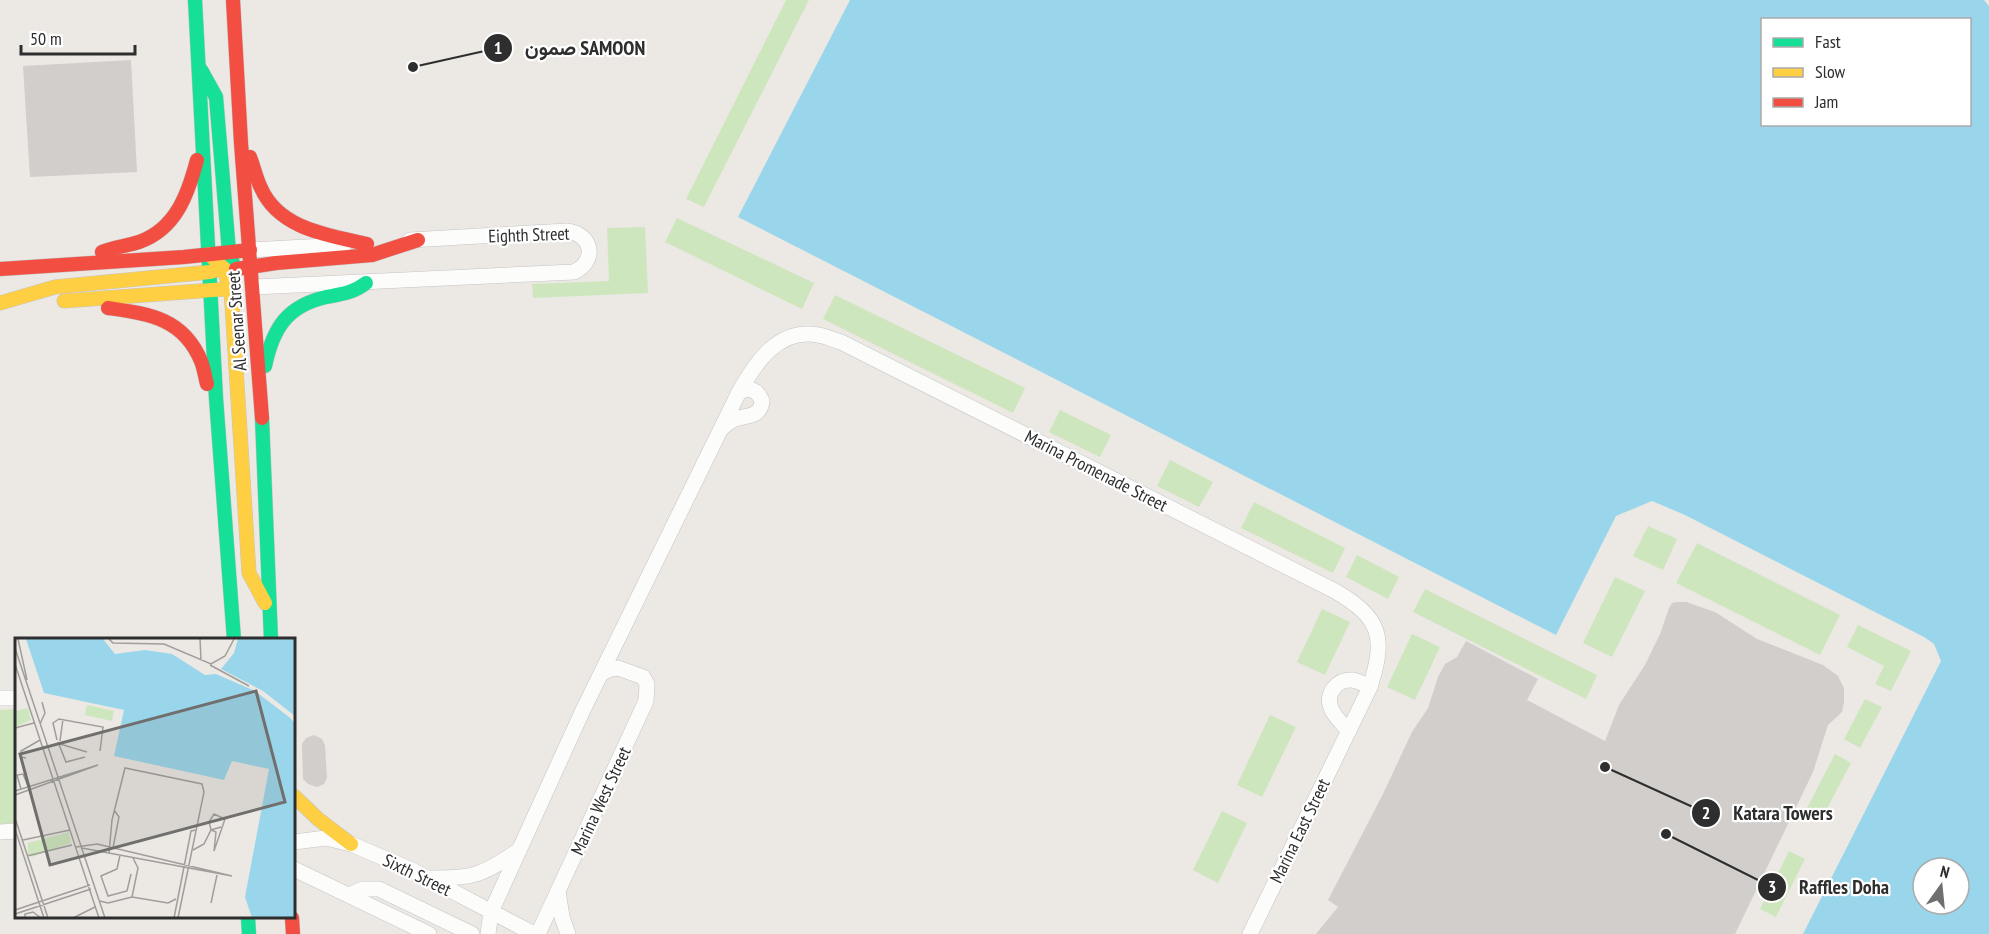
<svg xmlns="http://www.w3.org/2000/svg" width="1989" height="934" font-family="'PT Sans Narrow',Vazirmatn,sans-serif">
	<style>
		.green { fill: #cee6be }
		.water { fill: #99d6ec; fill-rule: evenodd }
		.building { fill: #d1cecb }
		.lines { fill: none; stroke-linecap: round; stroke-linejoin: round }
		.street-casing { stroke: #c5c4c5; stroke-width: 16 }
		.fast-casing { stroke: #c5c4c5; stroke-width: 15 }
		.slow-casing { stroke: #c5c4c5; stroke-width: 15 }
		.jam-casing { stroke: #c5c4c5; stroke-width: 15 }
		.street { stroke: #fcfcfb; stroke-width: 15 }
		.fast { stroke: #16e098; stroke-width: 14 }
		.slow { stroke: #ffcf43; stroke-width: 14 }
		.jam { stroke: #f24e42; stroke-width: 14 }
		.labels { text-anchor: middle; stroke-width: 4.5; stroke-linejoin: round; paint-order: stroke }
		.street-label { font-size: 18px; fill: #2e2e2e; stroke: #fff }
		.inset-road { fill: none; stroke: #a09e9b; stroke-width: 1.5 }
		.view { fill: #706f6e; fill-opacity: 0.15; stroke: #706f6e; stroke-width: 3 }
		.inset-edge { fill: none; stroke: #2e2e2e; stroke-width: 3 }
		.leader { fill: none; stroke: #2e2e2e; stroke-width: 2 }
		.callout-dot { fill: #2e2e2e; stroke: #fff; stroke-width: 2 }
		.mark-label { font-size: 18px; text-anchor: middle; font-weight: bold; fill: #fff }
		.callout-label { font-size: 20px; text-anchor: middle; font-weight: bold; fill: #2e2e2e; stroke: #fff; stroke-width: 4.5; stroke-linejoin: round; paint-order: stroke }
	</style>
	<rect width="100%" height="100%" fill="#ece8e4"/>
	<!-- green -->
	<g class="green">
		<path d="M 786,0 L 809,0 L 704,207 L 686,199 Z"/>
		<path d="M 677,218 L 814,283 L 802,309 L 665,242 Z"/>
		<path d="M 645,227 L 648,293 L 533,298 L 532,284 L 609,281 L 607,228 Z"/>
		<path d="M 835,295 L 1025,388 L 1013,413 L 823,319 Z"/>
		<path d="M 1060,410 L 1111,435 L 1100,457 L 1049,432 Z"/>
		<path d="M 1170,460 L 1213,482 L 1199,507 L 1157,486 Z"/>
		<path d="M 1254,502 L 1345,548 L 1333,573 L 1241,528 Z"/>
		<path d="M 1648,526 L 1677,539 L 1663,570 L 1633,556 Z"/>
		<path d="M 1697,543 L 1840,615 L 1820,655 L 1676,583 Z"/>
		<path d="M 1357,555 L 1399,577 L 1388,599 L 1346,577 Z"/>
		<path d="M 1615,577 L 1645,591 L 1612,657 L 1583,643 Z"/>
		<path d="M 1425,589 L 1597,675 L 1586,699 L 1413,612 Z"/>
		<path d="M 1322,609 L 1350,622 L 1325,675 L 1297,662 Z"/>
		<path d="M 1858,625 L 1911,651 L 1891,691 L 1875,684 L 1884,666 L 1847,647 Z"/>
		<path d="M 1412,634 L 1440,647 L 1415,700 L 1387,687 Z"/>
		<path d="M 1865,699 L 1882,707 L 1860,748 L 1844,739 Z"/>
		<path d="M 16,709 L 16,823 L 0,824 L 0,710 Z"/>
		<path d="M 1270,715 L 1296,727 L 1262,797 L 1237,785 Z"/>
		<path d="M 1835,754 L 1851,763 L 1821,820 L 1805,812 Z"/>
		<path d="M 1222,811 L 1247,823 L 1218,883 L 1193,870 Z"/>
		<path d="M 1789,851 L 1805,859 L 1776,917 L 1760,909 Z"/>
	</g>
	<!-- water -->
	<path class="water" d="M 850,0 L 1984,0 L 1989,6 L 1989,934 L 1803,934 L 1941,661 L 1934,644 L 1924,637 L 1685,515 L 1652,501 L 1616,516 L 1556,635 L 738,217 ZM 1762,20 L 1970,20 L 1970,124 L 1762,124 ZM 1923,868 L 1959,868 L 1959,904 L 1923,904 Z"/>
	<!-- building -->
	<g class="building">
		<path d="M 131,60 L 137,172 L 30,177 L 23,66 Z"/>
		<path d="M 1677,602 L 1686,602 L 1715,612 L 1757,639 L 1823,665 L 1838,676 L 1844,688 L 1844,702 L 1842,712 L 1828,725 L 1813,772 L 1735,934 L 1316,934 L 1338,907 L 1328,900 L 1383,794 L 1412,732 L 1428,708 L 1438,677 L 1445,664 L 1457,657 L 1466,641 L 1538,679 L 1527,700 L 1605,741 L 1619,705 L 1645,665 L 1660,634 L 1669,608 L 1672,603 Z"/>
		<path d="M 314,735 L 322,739 L 325,745 L 327,778 L 324,784 L 317,787 L 308,784 L 303,779 L 302,744 L 306,738 Z"/>
	</g>
	<g class="lines">
		<!-- street casing -->
		<g class="street-casing">
			<g id="street">
				<path d="M 250,250 L 344,245"/>
				<path d="M 253,287 L 574,272 C 598,260 592,234 567,231 L 410,240"/>
				<path d="M 721,429 C 725,426 728,422 733,420 C 746,414 760,419 762,401 C 757,389 750,387 739,392"/>
				<path d="M 0,698 L 16,698"/>
				<path d="M 1349,731 C 1343,724 1334,717 1331,708 C 1325,694 1337,679 1352,680 C 1359,681 1364,684 1370,687"/>
				<path d="M 0,832 L 16,831"/>
				<path d="M 294,842 L 326,838 L 351,844 L 414,871 L 534,934"/>
				<path d="M 294,869 L 429,934"/>
				<path d="M 431,878 C 474,879 484,874 519,850"/>
				<path d="M 558,891 L 562,917 L 568,934"/>
				<path d="M 349,895 L 363,889 L 379,889 L 472,934"/>
				<path d="M 488,934 L 491,912 L 583,710 L 739,392 C 756,362 778,328 818,335 C 826,336 833,340 841,342 L 1335,591 C 1381,618 1386,637 1370,687 L 1250,934"/>
				<path d="M 538,934 L 646,701 L 647,684 L 643,677 L 618,668 L 611,669 L 602,673"/>
			</g>
		</g>
		<!-- fast casing -->
		<g class="fast-casing">
			<g id="fast">
				<path d="M 195,0 L 216,398 L 234,640"/>
				<path d="M 201,70 L 216,97 L 229,252 L 234,266"/>
				<path d="M 265,366 C 273,328 287,306 326,297 C 342,294 353,293 366,283"/>
				<path d="M 262,418 L 271,640"/>
				<path d="M 248,918 L 249,934"/>
			</g>
		</g>
		<!-- slow casing -->
		<g class="slow-casing">
			<g id="slow">
				<path d="M 209,254 L 223,268 L 231,289 L 249,573 L 265,603"/>
				<path d="M 64,301 L 226,289"/>
				<path d="M 0,303 L 55,287 L 210,272 L 224,268"/>
				<path d="M 294,796 L 318,819 L 351,844"/>
			</g>
		</g>
		<!-- jam casing -->
		<g class="jam-casing">
			<g id="jam">
				<path d="M 233,0 L 241,143 L 262,418"/>
				<path d="M 250,157 C 254,167 256,178 261,188 C 279,229 328,235 367,244"/>
				<path d="M 102,252 C 114,247 127,246 139,242 C 176,229 188,194 197,160"/>
				<path d="M 0,269 L 184,257 L 250,250"/>
				<path d="M 236,269 L 276,263 L 372,255 L 418,240"/>
				<path d="M 108,308 C 149,314 183,318 201,361 C 204,368 205,377 207,384"/>
				<path d="M 292,918 L 293,934"/>
			</g>
		</g>
		<!-- street -->
		<use href="#street" class="street"/>
		<!-- fast -->
		<use href="#fast" class="fast"/>
		<!-- slow -->
		<use href="#slow" class="slow"/>
		<!-- jam -->
		<use href="#jam" class="jam"/>
	</g>
	<g class="labels">
		<!-- street labels -->
		<g class="street-label">
			<text transform="translate(529 235) rotate(-2)" y="6">Eighth Street</text>
			<text transform="translate(237 321) rotate(-94)" y="6">Al Seenar Street</text>
			<text transform="translate(1096 471) rotate(27)" y="6">Marina Promenade Street</text>
			<text transform="translate(601 801) rotate(-65)" y="6">Marina West Street</text>
			<text transform="translate(1300 831) rotate(-64)" y="6">Marina East Street</text>
			<text transform="translate(417 875) rotate(26)" y="6">Sixth Street</text>
		</g>
	</g>
	<!-- overview -->
	<g transform="translate(15 638)">
		<rect width="280" height="280" fill="#ece8e4"/>
		<path d="M 72,67 L 99,73 L 97,83 L 70,77 ZM 13,70 L 16,82 L 0,89 L 0,73 ZM 54,194 L 56,205 L 17,219 L 13,216 L 13,205 Z" fill="#cee6be"/>
		<path d="M 11,1 L 88,1 L 100,16 L 130,12 L 157,16 L 190,37 L 201,36 L 240,53 L 274,79 L 281,86 L 280,280 L 237,280 L 230,259 L 254,131 L 217,123 L 209,142 L 99,118 L 109,72 L 29,55 ZM 223,1 L 280,1 L 280,78 L 248,53 L 206,31 L 219,15 Z" fill="#99d6ec"/>
		<path class="inset-road" d="M 3,1 L 12,42M 94,1 L 98,5 L 149,6 L 196,26 L 210,18 L 219,1M 185,1 L 186,22M 0,10 L 90,280M 0,26 L 84,280M 195,27 L 234,48M 25,86 L 30,75 L 27,64M 0,90 L 19,85M 42,102 L 38,85 L 44,81 L 88,89 L 85,113M 45,103 L 48,81M 43,104 L 51,124 L 70,119M 45,106 L 72,114M 11,120 L 6,119 L 6,113 L 25,102M 6,151 L 2,137 L 8,136 L 13,148M 0,153 L 83,127 L 0,157M 199,176 L 210,181 L 199,213 L 201,194 L 196,192 L 194,184 ZM 0,180 L 33,280M 0,191 L 29,280M 8,202 L 55,192M 61,209 L 82,206 L 217,238 L 67,210M 98,210 L 104,179 L 99,172M 178,212 L 189,206 L 196,192 L 206,189M 94,215 L 97,182 L 110,130 L 187,146 L 189,154 L 163,280M 105,217 L 102,231 L 86,238 L 93,258 L 112,253 L 116,236M 12,218 L 57,207M 117,259 L 123,230 L 118,220M 85,263 L 93,265 L 117,259 L 153,265 L 161,261M 196,265 L 202,237M 0,272 L 75,247M 0,276 L 76,251M 10,280 L 10,276 L 18,274 L 26,280M 58,280 L 80,269M 159,280 L 176,193 L 181,192"/>
		<path class="view" d="M 241,53 L 270,164 L 35,227 L 5,116 Z"/>
		<rect width="280" height="280" class="inset-edge"/>
	</g>
	<!-- callouts -->
	<path class="leader" d="M413 67L498 48M1605 767L1706 813M1666 834L1772 887"/>
	<g class="callout-dot">
		<circle cx="413" cy="67" r="6"/>
		<circle cx="1605" cy="767" r="6"/>
		<circle cx="1666" cy="834" r="6"/>
		<circle cx="498" cy="48" r="15"/>
		<circle cx="1706" cy="813" r="15"/>
		<circle cx="1772" cy="887" r="15"/>
	</g>
	<g class="mark-label">
		<text x="498" y="54">1</text>
		<text x="1706" y="819">2</text>
		<text x="1772" y="893">3</text>
	</g>
	<g class="callout-label">
		<text x="585" y="55">صمون SAMOON</text>
		<text x="1783" y="820">Katara Towers</text>
		<text x="1844" y="894">Raffles Doha</text>
	</g>
	<!-- legend -->
	<rect x="1761" y="18" width="210" height="108" fill="#ffffff" stroke="#ababab" stroke-width="1.5"/>
	<rect x="1773" y="38" width="30" height="9" fill="#16e098" stroke="#ababab" stroke-width="1.5"/>
	<text x="1815" y="48" font-size="18" fill="#2e2e2e">Fast</text>
	<rect x="1773" y="68" width="30" height="9" fill="#ffcf43" stroke="#ababab" stroke-width="1.5"/>
	<text x="1815" y="78" font-size="18" fill="#2e2e2e">Slow</text>
	<rect x="1773" y="98" width="30" height="9" fill="#f24e42" stroke="#ababab" stroke-width="1.5"/>
	<text x="1815" y="108" font-size="18" fill="#2e2e2e">Jam</text>
	<!-- north arrow -->
	<g transform="translate(1941 886) rotate(15)"><circle r="28" fill="#ffffff" stroke="#ababab" stroke-width="1.5"/>
	<path d="M0-4.5L10 22L0 15L-10 22Z" fill="#706f6e"/>
	<text y="-9" font-size="16" font-weight="bold" text-anchor="middle" fill="#2e2e2e">N</text>
	</g>
	<!-- scale -->
	<path d="M21 45v9h114v-9" fill="none" stroke="#2e2e2e" stroke-width="3"/>
	<text x="30" y="45" font-size="18" fill="#2e2e2e" stroke="#ffffff" stroke-width="4.5" paint-order="stroke">50 m</text>
</svg>
